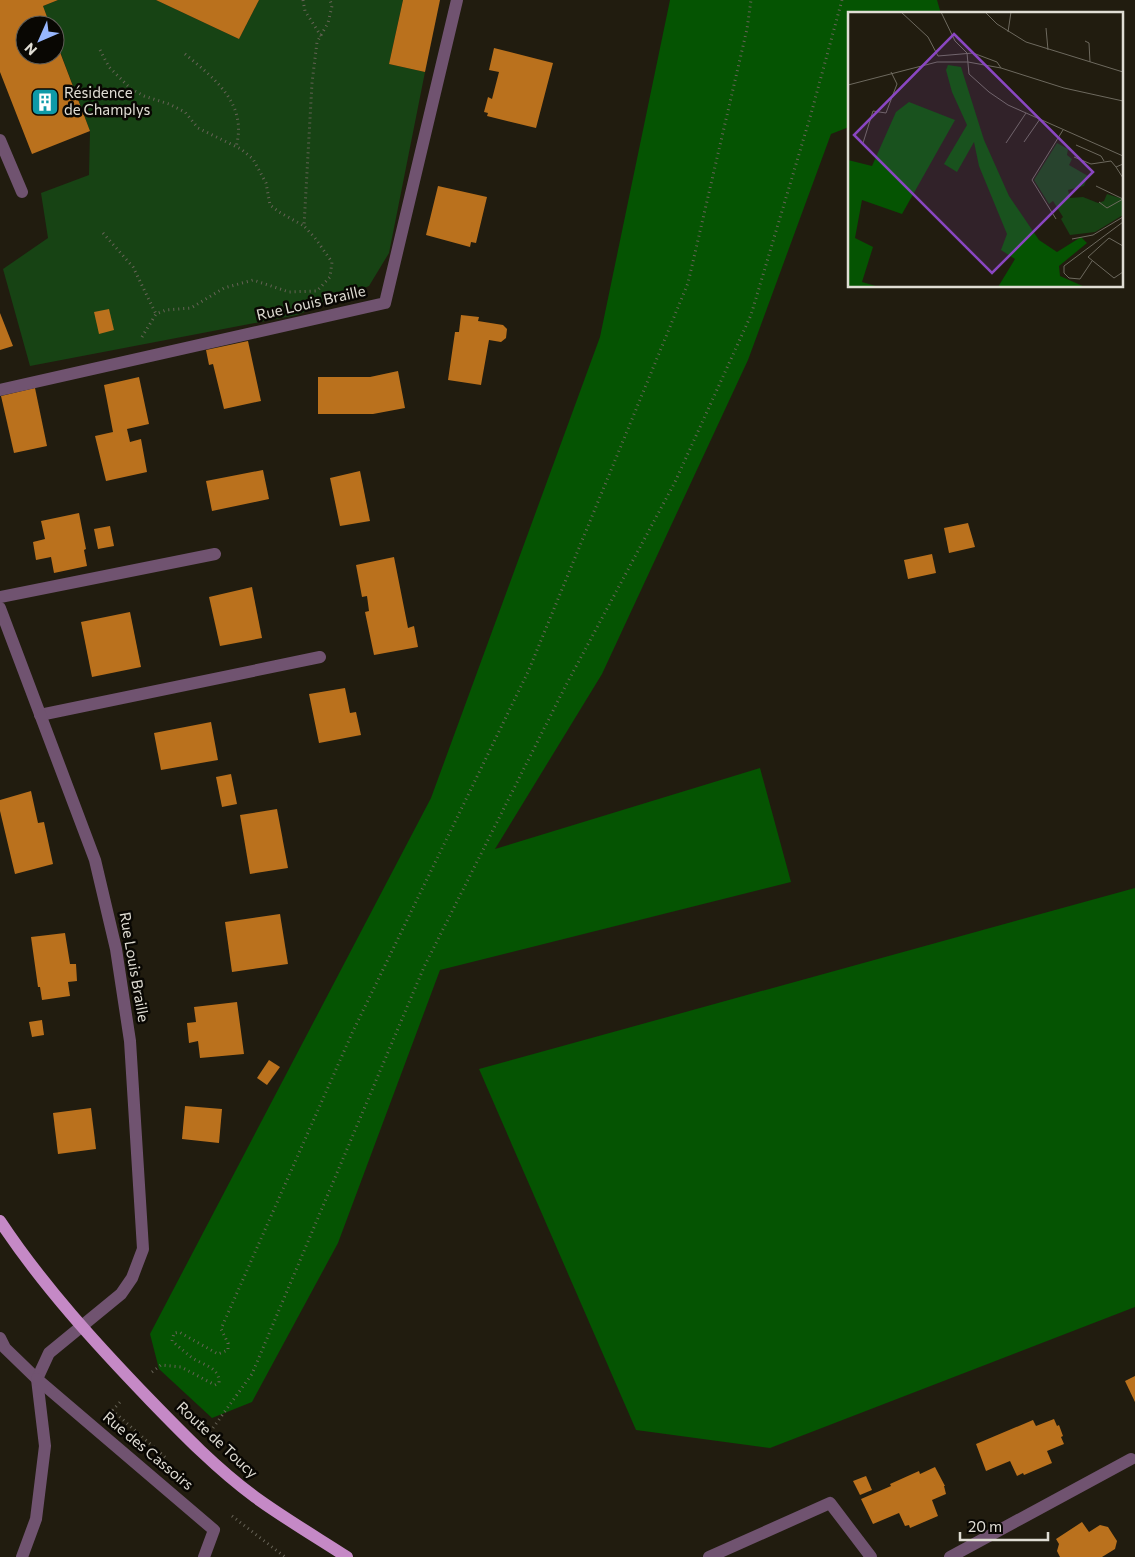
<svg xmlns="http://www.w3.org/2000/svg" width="1135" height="1557" font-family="Commissioner,sans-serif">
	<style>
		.green { fill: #174314 }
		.forest { fill: #055402 }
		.building { fill: #ba711d }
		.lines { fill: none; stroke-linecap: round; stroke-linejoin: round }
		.path { stroke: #676357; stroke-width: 3; stroke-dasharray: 1 4; stroke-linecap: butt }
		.service { stroke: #705370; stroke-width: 12 }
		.minor { stroke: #705370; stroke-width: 12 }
		.primary { stroke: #c589c6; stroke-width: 12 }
		.labels { text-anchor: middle; stroke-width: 5; stroke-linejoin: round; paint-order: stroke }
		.poi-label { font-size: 15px; fill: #e0ddd4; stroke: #090703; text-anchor: start }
		.street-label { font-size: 15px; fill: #e0ddd4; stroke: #090703 }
		.inset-road { fill: none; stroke: #6d695e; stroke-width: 1 }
		.view { fill: #8a47c2; fill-opacity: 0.15; stroke: #8a47c2; stroke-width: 2.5 }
		.inset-edge { fill: none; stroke: #e0ddd4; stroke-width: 2.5 }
	</style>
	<rect width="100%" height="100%" fill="#211c0f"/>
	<!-- green -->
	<path class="green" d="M 58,0 L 156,0 L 239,39 L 259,0 L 403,0 L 389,64 L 425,72 L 389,253 L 369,286 L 297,315 L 30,366 L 3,269 L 48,238 L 41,193 L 89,175 L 90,131 L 55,38 L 55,25 L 50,25 L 43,6 Z"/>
	<!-- forest -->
	<g class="forest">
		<path d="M 670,0 L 937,0 L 941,14 L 849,14 L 849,127 L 831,134 L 748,360 L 602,674 L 495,849 L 760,768 L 791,882 L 440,970 L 338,1243 L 252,1402 L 212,1418 L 159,1369 L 150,1334 L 431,798 L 600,337 Z"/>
		<path d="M 1135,888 L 1135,1307 L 770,1448 L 636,1430 L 479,1069 Z"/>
	</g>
	<!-- building -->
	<g class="building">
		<path d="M 0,0 L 58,0 L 43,6 L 50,25 L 25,25 L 25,55 L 55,55 L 55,39 L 90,131 L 32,154 L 0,72 Z"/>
		<path d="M 156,0 L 259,0 L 239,39 Z"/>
		<path d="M 403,0 L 440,0 L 425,72 L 389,64 Z"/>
		<path d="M 494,48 L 553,63 L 536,128 L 487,116 L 488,113 L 484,112 L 488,97 L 492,99 L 499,72 L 489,70 Z"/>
		<path d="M 438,186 L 487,197 L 476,243 L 471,242 L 470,247 L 426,235 Z"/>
		<path d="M 109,309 L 114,330 L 99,334 L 94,312 Z"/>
		<path d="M 0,313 L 13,346 L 0,350 Z"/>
		<path d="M 461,315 L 479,317 L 478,321 L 503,325 L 507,329 L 506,338 L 501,342 L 489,340 L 481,385 L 448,380 L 455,332 L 459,332 Z"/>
		<path d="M 248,341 L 261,401 L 224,409 L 213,364 L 209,365 L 206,350 Z"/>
		<path d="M 398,371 L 405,408 L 373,414 L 318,414 L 318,377 L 370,377 Z"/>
		<path d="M 139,377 L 149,424 L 127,429 L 130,442 L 141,439 L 147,472 L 106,481 L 95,436 L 113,432 L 104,385 Z"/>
		<path d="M 35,388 L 47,446 L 14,453 L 1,396 Z"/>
		<path d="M 263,470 L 269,499 L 212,511 L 206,481 Z"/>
		<path d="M 360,471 L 370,521 L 340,526 L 330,478 Z"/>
		<path d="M 79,513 L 86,549 L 84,550 L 87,566 L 54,573 L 51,557 L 36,560 L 33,542 L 45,539 L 41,521 Z"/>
		<path d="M 968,523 L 975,547 L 949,553 L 944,528 Z"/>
		<path d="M 110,526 L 114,546 L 98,549 L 94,529 Z"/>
		<path d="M 932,554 L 936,573 L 908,579 L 904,560 Z"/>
		<path d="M 394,557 L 408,628 L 414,626 L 418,647 L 374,655 L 365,612 L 369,611 L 367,596 L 362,597 L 356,565 Z"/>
		<path d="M 252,587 L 262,638 L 220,646 L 209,597 Z"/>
		<path d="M 130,612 L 141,667 L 92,677 L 81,622 Z"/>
		<path d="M 345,688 L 350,713 L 356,712 L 361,735 L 319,743 L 309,694 Z"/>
		<path d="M 211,722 L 218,760 L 161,770 L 154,733 Z"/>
		<path d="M 231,774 L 237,804 L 222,807 L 216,777 Z"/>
		<path d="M 31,791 L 38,823 L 44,822 L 53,864 L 15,874 L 0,811 L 0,800 Z"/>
		<path d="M 277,809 L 288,868 L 250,874 L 240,815 Z"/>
		<path d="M 280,914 L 288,964 L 232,972 L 225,922 Z"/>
		<path d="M 65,933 L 70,964 L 76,964 L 77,981 L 68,982 L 70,996 L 42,1000 L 40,987 L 38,987 L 31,937 Z"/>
		<path d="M 237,1002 L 244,1054 L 200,1058 L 198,1041 L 189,1043 L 187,1023 L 196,1022 L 194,1007 Z"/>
		<path d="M 42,1020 L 44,1035 L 32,1037 L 29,1022 Z"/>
		<path d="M 269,1060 L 280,1067 L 267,1085 L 257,1078 Z"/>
		<path d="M 185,1106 L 222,1109 L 219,1143 L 182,1139 Z"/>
		<path d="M 91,1108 L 96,1149 L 58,1154 L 53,1113 Z"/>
		<path d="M 1135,1376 L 1135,1402 L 1125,1381 Z"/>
		<path d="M 1054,1419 L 1057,1426 L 1059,1425 L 1063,1436 L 1061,1437 L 1064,1444 L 1047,1451 L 1052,1463 L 1024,1475 L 1023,1473 L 1017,1476 L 1010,1461 L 986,1471 L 976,1444 L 1033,1420 L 1036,1426 Z"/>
		<path d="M 935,1467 L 945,1486 L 944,1486 L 946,1494 L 932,1500 L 938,1516 L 910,1528 L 909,1525 L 905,1526 L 899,1513 L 873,1524 L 861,1499 L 891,1486 L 890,1484 L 919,1471 L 920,1474 Z"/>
		<path d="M 866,1476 L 872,1490 L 860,1495 L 853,1481 Z"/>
		<path d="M 1082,1522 L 1089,1532 L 1100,1525 L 1108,1527 L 1117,1541 L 1115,1549 L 1102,1557 L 1060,1557 L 1057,1551 L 1059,1544 L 1056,1539 Z"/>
	</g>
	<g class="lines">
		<!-- path -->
		<g class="path">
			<path d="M 303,0 L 305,11 L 321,36"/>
			<path d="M 100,50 L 109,67 L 131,89 L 144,96 L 169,104 L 185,112 L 198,128 L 241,149 L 253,159 L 266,183 L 270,205 L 279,212 L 304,226"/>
			<path d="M 185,54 C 215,79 248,104 236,147"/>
			<path d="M 103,233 L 133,267 L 156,314"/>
			<path d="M 142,337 L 156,314 L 166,310 L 191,308 L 224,288 L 253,280 L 289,292 L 317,291 L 330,277 L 332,262 L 315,238 L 304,226 L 312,83 L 317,42 L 328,23 L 332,6 L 330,0"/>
			<path d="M 152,1372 L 161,1365 L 181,1367 L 215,1385 L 219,1383 C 220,1367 202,1365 191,1357 C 185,1352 179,1347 172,1341 L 174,1333 L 179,1332 L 218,1354 L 228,1350 L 228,1343 L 221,1329 L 353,1031 L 528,672 L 688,283 L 747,29 L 751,0"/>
			<path d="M 112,1410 L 166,1458"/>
			<path d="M 109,1414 L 122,1400"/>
			<path d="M 210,1432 L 252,1374 L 424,967 L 565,687 L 675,482 L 751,315 L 811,114 L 842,0"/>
			<path d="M 232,1516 L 285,1557"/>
		</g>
		<!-- service -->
		<g class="service">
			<path d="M 0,140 L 22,192"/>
			<path d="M 0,597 L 215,554"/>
			<path d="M 40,715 L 320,657"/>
			<path d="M 0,1338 L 5,1348 L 37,1379"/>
		</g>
		<!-- minor -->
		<g class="minor">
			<path d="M 0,390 L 385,303 L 457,0"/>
			<path d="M 0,608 L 95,860 L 116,949 L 130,1041 L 143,1249 L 132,1278 L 121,1294 L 49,1353 L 37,1379 L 45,1446 L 36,1519 L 22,1557"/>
			<path d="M 37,1379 L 214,1530 L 204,1557"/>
			<path d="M 709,1557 L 830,1503 L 871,1557"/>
			<path d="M 950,1557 L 1131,1459"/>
		</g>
		<!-- primary -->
		<path class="primary" d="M 0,1221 C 43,1286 97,1345 151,1401 C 184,1435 217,1469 255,1497 C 284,1518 316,1537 347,1557"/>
	</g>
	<!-- icons -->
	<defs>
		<g id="building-square" transform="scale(1.4375)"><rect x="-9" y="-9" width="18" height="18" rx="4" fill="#0f9aa8" stroke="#090703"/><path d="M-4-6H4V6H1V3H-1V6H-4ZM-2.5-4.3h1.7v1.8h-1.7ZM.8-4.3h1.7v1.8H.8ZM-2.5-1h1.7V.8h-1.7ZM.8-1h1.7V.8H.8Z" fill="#fff"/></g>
	</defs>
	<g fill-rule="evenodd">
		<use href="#building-square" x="45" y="102"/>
	</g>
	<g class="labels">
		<!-- poi labels -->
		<g class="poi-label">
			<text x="64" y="98">Résidence<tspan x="64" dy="17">de Champlys</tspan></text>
		</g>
		<!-- street labels -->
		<g class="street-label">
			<text transform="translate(311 303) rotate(-13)" y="5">Rue Louis Braille</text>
			<text transform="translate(134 967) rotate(80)" y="5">Rue Louis Braille</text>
			<text transform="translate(217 1440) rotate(43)" y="5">Route de Toucy</text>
			<text transform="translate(148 1451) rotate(40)" y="5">Rue des Cassoirs</text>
		</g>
	</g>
	<!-- overview -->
	<g transform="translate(848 12)">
		<rect width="275" height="275" fill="#211c0f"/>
		<path d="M 209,131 L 220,137 L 219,143 L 224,147 L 221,153 L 240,164 L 236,174 L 220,178 L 222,186 L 235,185 L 250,191 L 256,189 L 259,182 L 275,187 L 275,203 L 247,220 L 222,223 L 213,207 L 215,205 L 205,189 L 201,192 L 186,168 Z" fill="#174314"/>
		<path d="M 100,53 L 113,55 L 136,128 L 161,184 L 191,228 L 209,240 L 233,225 L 239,231 L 211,254 L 212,264 L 237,275 L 150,275 L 167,247 L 153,238 L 159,222 L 131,154 L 126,130 L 109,160 L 96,152 L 119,113 L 104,80 L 98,58 ZM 61,90 L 107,108 L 54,202 L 14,188 L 7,226 L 25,235 L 14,270 L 31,275 L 0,275 L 0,148 L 24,154 L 48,100 Z" fill="#055402"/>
		<path class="inset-road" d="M 53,0 L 80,25 L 90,44 L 125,41 L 149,50 L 153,56M 93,0 L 107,29 L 119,41 L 121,62 L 141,80 L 160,93 L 275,144M 137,0 L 149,12 L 178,30 L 275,60M 198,16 L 200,38M 160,20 L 163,0M 237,29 L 241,31 L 242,50M 0,73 L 89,50 L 120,50 L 153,56 L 216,76 L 275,89M 176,130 L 192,107M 15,131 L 25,99 L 38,101 L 49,72 L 43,60M 158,131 L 178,101M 228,133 L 253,144 L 256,149M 226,145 L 243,152 L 263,149 L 268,155M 275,152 L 268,155 L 275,166M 248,174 L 275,187M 251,190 L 259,196 L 275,187M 208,207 L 184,168 L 215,118M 224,227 L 245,223 L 275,205M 275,234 L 261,226 L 240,245 L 266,266 L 275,260M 244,249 L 232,267 L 221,266 L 216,261 L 216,254 L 275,210"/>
		<path class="view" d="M 106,22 L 245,160 L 144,261 L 6,123 Z"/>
		<rect width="275" height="275" class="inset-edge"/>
	</g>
	<!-- north arrow -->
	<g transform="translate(40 40) rotate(225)"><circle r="24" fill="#090703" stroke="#5f5d57"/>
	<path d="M0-4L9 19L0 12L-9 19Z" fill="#97b6fd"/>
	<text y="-8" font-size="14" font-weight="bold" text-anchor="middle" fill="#e0ddd4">N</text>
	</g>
	<!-- scale -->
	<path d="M960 1532v8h88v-8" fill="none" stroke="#e0ddd4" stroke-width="2.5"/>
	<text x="968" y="1532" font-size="15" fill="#e0ddd4" stroke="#090703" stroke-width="4" paint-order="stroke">20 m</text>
</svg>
